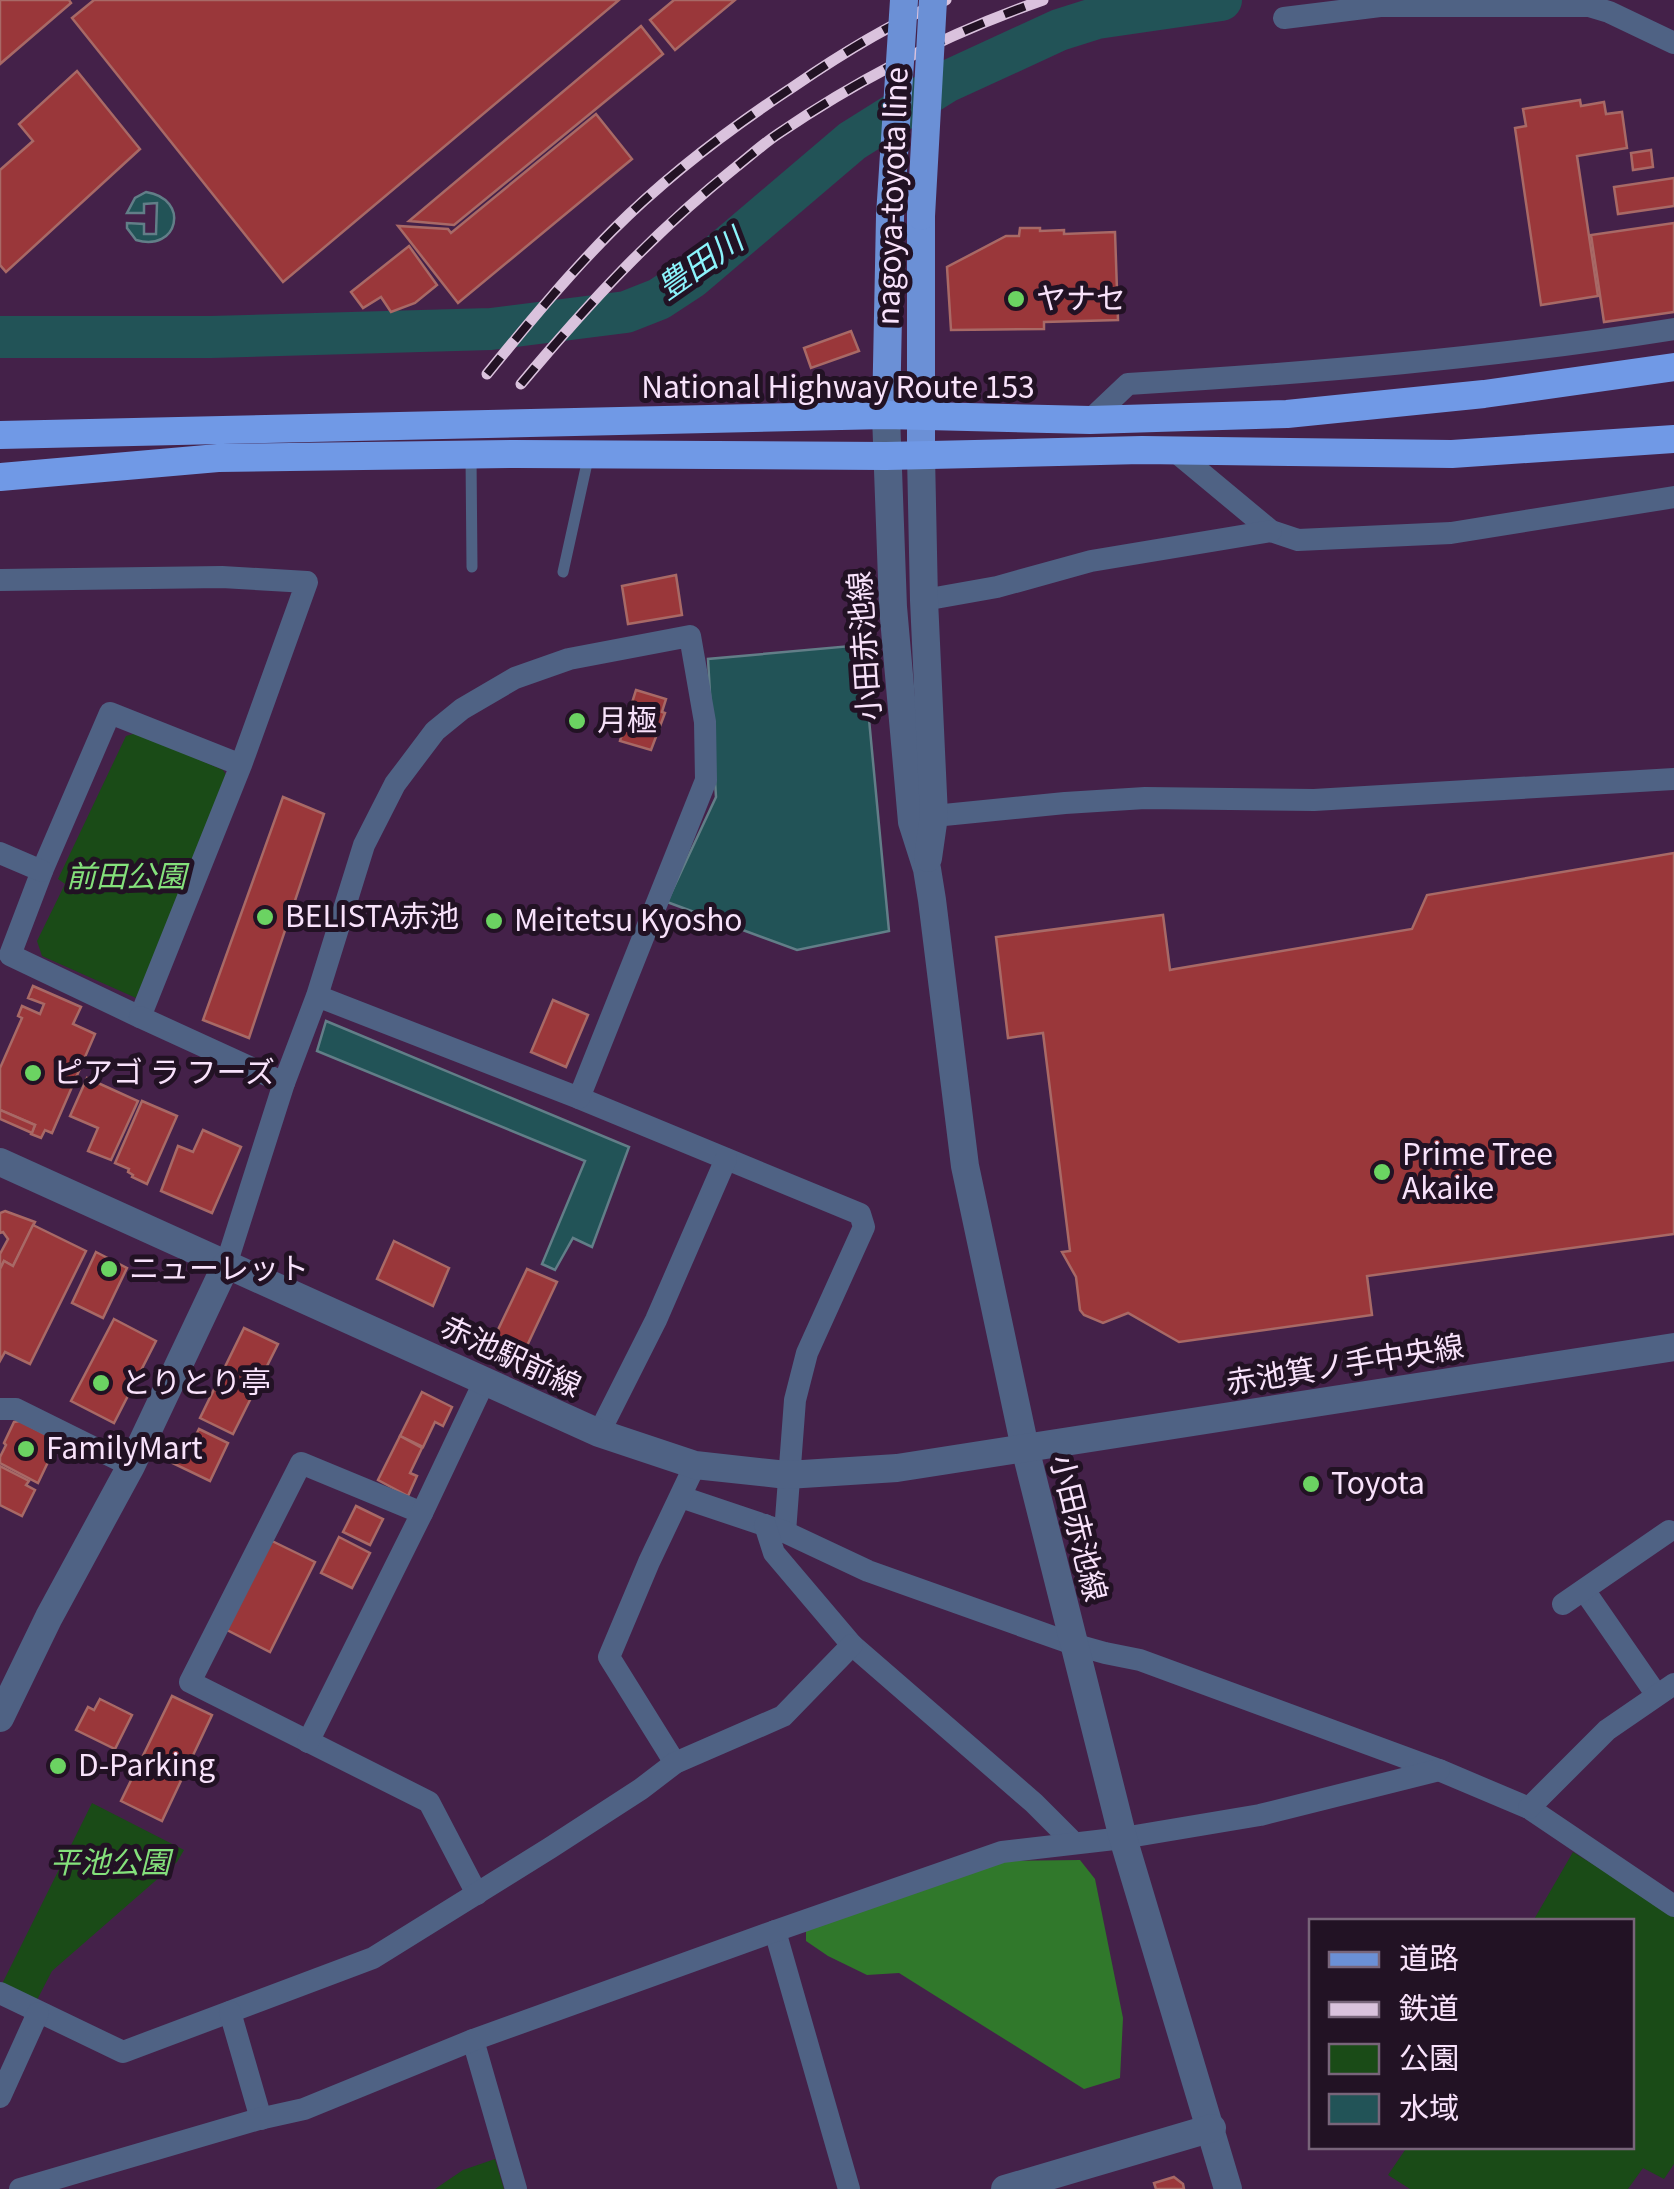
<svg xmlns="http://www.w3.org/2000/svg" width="1674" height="2189" font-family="Georgia,'Noto Sans JP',serif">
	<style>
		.green { fill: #1a4b17 }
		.forest { fill: #30782b }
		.water { fill: #225357; stroke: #627e88; stroke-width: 2.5 }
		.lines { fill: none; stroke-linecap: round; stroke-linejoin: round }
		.river { stroke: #225357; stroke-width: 42 }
		.building { fill: #9a373a; stroke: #a86966; stroke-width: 2.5 }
		.service { stroke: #4f6284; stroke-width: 11 }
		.minor { stroke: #4f6284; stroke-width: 22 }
		.tertiary { stroke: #4f6284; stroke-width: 28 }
		.primary { stroke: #6b90d6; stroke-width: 28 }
		.trunk { stroke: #7099e6; stroke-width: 28 }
		.rail-casing { stroke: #dac2dd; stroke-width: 11 }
		.rail { stroke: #221224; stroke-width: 8; stroke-dasharray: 22; stroke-linecap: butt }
		.primary-bridge { stroke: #6b90d6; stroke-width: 28 }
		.poi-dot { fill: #6bd362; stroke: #221224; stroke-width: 4 }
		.labels { text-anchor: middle; stroke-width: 10; stroke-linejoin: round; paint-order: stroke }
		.street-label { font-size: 30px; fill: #f8e2fb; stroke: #221224 }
		.poi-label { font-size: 30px; fill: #f8e2fb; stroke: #221224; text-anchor: start }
		.park-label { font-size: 30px; font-style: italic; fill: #84e07b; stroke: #221224 }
		.water-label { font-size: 32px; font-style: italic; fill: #8cf4fc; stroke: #221224 }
	</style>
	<rect width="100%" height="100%" fill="#442149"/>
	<!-- green -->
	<g class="green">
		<path d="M 137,733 L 223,770 L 230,781 L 136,998 L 42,956 L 37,941 L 65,884 L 58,879 L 126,736 Z"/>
		<path d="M 92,1803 L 184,1850 L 177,1862 L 52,1971 L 37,2000 L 2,1984 Z"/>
		<path d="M 1573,1852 L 1674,1914 L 1674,2164 L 1664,2179 L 1643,2168 L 1628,2189 L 1410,2189 L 1388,2175 L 1407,2147 L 1632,2146 L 1632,1922 L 1533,1921 Z"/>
		<path d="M 495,2159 L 504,2189 L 435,2189 L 463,2170 Z"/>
	</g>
	<!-- forest -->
	<path class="forest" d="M 1080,1860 L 1095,1879 L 1123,2018 L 1120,2078 L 1084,2089 L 899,1973 L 867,1975 L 828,1956 L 806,1941 L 806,1924 L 1005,1861 Z"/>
	<!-- water -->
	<g class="water">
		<path d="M 146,192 C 191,199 178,253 136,240 L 127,228 L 127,223 L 144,224 L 144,234 L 156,234 L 157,203 L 144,204 L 144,213 L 127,213 L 135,198 Z"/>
		<path d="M 862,645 L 889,931 L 797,950 L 667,902 L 716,797 L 708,659 Z"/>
		<path d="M 326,1021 L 629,1147 L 592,1247 L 573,1238 L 555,1270 L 542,1264 L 585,1161 L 317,1051 Z"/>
	</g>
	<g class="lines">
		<!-- river -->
		<path class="river" d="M 0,337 L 211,337 L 491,329 L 626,312 L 659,299 L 691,278 L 852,141 L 946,82 L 1059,30 L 1097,18 L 1221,0"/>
	</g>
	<!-- building -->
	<g class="building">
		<path d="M 0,0 L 69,0 L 71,3 L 0,64 Z"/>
		<path d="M 94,0 L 619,0 L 283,282 L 72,18 Z"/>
		<path d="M 674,0 L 735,0 L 675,50 L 650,20 Z"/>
		<path d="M 641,26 L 663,54 L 454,225 L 409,221 Z"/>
		<path d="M 77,71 L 140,149 L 6,272 L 0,265 L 0,170 L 33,141 L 19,124 Z"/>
		<path d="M 1580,100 L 1581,106 L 1604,102 L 1606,114 L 1622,112 L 1627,148 L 1577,156 L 1598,296 L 1541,305 L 1515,128 L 1526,126 L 1523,109 Z"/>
		<path d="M 596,114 L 632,159 L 458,303 L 398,226 L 448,229 L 451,233 Z"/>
		<path d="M 1651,150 L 1653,167 L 1633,170 L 1631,153 Z"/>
		<path d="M 1674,178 L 1674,206 L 1618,214 L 1614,187 Z"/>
		<path d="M 1674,223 L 1674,312 L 1604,322 L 1591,235 Z"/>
		<path d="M 1020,228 L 1040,228 L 1040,231 L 1064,230 L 1064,234 L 1115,232 L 1118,320 L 1044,322 L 1044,329 L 951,330 L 947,267 L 1006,236 L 1019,236 Z"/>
		<path d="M 409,246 L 437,285 L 415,303 L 391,312 L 381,297 L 363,308 L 351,292 Z"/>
		<path d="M 851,331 L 859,351 L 811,368 L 804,348 Z"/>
		<path d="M 676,575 L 682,615 L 628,624 L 622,586 Z"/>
		<path d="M 636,690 L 666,699 L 662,712 L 665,713 L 651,750 L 620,741 Z"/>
		<path d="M 283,797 L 324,814 L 249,1038 L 203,1020 Z"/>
		<path d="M 1674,853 L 1674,1234 L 1367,1276 L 1372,1315 L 1179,1342 L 1128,1313 L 1103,1323 L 1084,1315 L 1080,1310 L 1076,1277 L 1062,1252 L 1070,1251 L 1043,1033 L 1008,1038 L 996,937 L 1163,915 L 1170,970 L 1175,969 L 1412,929 L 1427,895 Z"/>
		<path d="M 33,986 L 81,1007 L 73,1024 L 95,1034 L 52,1133 L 45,1130 L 41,1138 L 31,1134 L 35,1125 L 0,1110 L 0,1068 L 22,1018 L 18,1016 L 22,1006 L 40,1014 L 44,1004 L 28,998 Z"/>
		<path d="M 553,1000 L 588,1015 L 566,1067 L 531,1052 Z"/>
		<path d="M 87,1078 L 138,1101 L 111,1160 L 88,1151 L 98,1128 L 70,1116 Z"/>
		<path d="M 142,1101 L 177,1116 L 147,1184 L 132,1177 L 133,1175 L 128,1172 L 129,1169 L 115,1163 Z"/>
		<path d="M 0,1110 L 35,1125 L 32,1133 L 0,1119 Z"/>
		<path d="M 203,1130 L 241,1147 L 212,1213 L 161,1191 L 178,1146 L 193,1152 Z"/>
		<path d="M 5,1211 L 35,1222 L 13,1266 L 4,1261 L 0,1269 L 0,1254 L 8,1239 L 3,1232 L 0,1233 L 0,1213 Z"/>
		<path d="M 33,1225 L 86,1251 L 30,1364 L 5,1352 L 0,1361 L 0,1269 L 4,1261 L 13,1266 Z"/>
		<path d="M 394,1241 L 449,1268 L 433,1306 L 377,1279 Z"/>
		<path d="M 96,1252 L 127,1268 L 103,1318 L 72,1303 Z"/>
		<path d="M 527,1269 L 557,1282 L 525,1350 L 495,1336 Z"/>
		<path d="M 114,1319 L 156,1341 L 114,1423 L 71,1401 Z"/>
		<path d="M 244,1328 L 278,1344 L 233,1434 L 200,1418 Z"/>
		<path d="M 422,1392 L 452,1407 L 443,1426 L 435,1422 L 423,1447 L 400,1436 Z"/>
		<path d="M 20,1421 L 58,1441 L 38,1483 L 0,1463 L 0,1457 L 6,1445 L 4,1443 L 14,1422 Z"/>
		<path d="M 199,1429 L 228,1443 L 210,1481 L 166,1460 L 170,1451 L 184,1459 Z"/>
		<path d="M 400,1436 L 422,1448 L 410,1473 L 417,1476 L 408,1496 L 378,1480 Z"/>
		<path d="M 0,1466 L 29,1481 L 26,1485 L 35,1490 L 22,1516 L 0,1505 Z"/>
		<path d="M 356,1506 L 383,1519 L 370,1545 L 343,1532 Z"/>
		<path d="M 339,1537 L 370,1553 L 352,1588 L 321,1573 Z"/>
		<path d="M 270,1540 L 315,1562 L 270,1652 L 225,1629 Z"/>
		<path d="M 172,1696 L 212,1715 L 162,1821 L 121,1801 Z"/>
		<path d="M 100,1699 L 132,1715 L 115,1749 L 76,1730 L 88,1707 L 94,1710 Z"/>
		<path d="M 1174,2177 L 1183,2184 L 1184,2189 L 1156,2189 L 1154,2183 Z"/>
	</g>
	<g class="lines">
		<!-- service -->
		<g class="service">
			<path d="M 471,456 L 472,567"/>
			<path d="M 563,572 L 589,454"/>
		</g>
		<!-- minor -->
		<g class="minor">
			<path d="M 1284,18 L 1380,6 L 1589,6 L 1609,12 L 1674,43"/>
			<path d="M 1090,420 L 1128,384 C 1311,373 1493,358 1674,329"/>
			<path d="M 1176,452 L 1271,531 L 1298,540 L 1451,533 L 1674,497"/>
			<path d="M 0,580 L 222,577 L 307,582 L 241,765 L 140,1017 L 10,955 L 42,871 L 110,713 L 241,765"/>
			<path d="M 924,600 L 997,587 L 1091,561 L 1271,531"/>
			<path d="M 934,816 L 1065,803 L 1145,798 L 1314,800 L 1674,779"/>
			<path d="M 0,853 L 42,871"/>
			<path d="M 140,1017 L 284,1083"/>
			<path d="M 579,1098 L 860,1214 L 864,1227 L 807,1353 L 795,1400 L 785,1532"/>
			<path d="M 226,1265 L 284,1083 L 317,996 L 364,845 L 395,784 L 435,731 L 462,709 L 515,678 L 569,659 L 690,636 L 705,722 L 706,780 L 579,1098 L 317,996"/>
			<path d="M 0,1409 L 16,1409 L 131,1466"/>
			<path d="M 599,1433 L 656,1320 L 726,1159"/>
			<path d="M 681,1497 L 785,1532 L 868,1571 L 1073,1644 L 1105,1653 L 1140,1660 L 1439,1770 L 1529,1808 L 1674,1906"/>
			<path d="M 422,1513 L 301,1463 L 190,1682 L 429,1802 L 477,1894"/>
			<path d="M 765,1525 L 774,1553 L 852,1645 L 1034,1803 L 1074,1843"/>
			<path d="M 1584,1590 L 1656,1694"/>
			<path d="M 1563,1604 L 1669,1531"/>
			<path d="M 308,1742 L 422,1513 L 485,1380"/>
			<path d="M 675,1763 L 609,1657 L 649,1562 L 695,1465"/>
			<path d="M 1529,1808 L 1607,1730 L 1674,1684"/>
			<path d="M 775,1931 L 849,2189"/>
			<path d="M 0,1993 L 123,2052 L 373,1958 L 550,1848 L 641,1789 L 675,1763 L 783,1716 L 852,1645"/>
			<path d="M 230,2012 L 261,2119"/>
			<path d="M 473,2040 L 516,2189"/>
			<path d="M 0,2097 L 38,2013"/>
			<path d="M 20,2189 L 259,2119 L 304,2109 L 473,2040 L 775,1931 L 1002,1852 L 1123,1838 L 1260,1815 L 1439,1770"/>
		</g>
		<!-- tertiary -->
		<g class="tertiary">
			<path d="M 886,415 L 893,607 L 912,822 L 927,869 L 932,900 L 965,1166 L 1025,1448 L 1123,1838 L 1228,2189"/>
			<path d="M 921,455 L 924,600 L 934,816 L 928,858"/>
			<path d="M 0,1162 L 599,1433 L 695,1465 L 787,1475 L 897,1468 L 1674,1347"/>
			<path d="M 0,1718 L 49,1617 L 131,1466 L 226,1265"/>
			<path d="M 1005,2189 L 1212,2128"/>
		</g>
		<!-- primary -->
		<g class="primary">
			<path d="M 921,216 L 921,455"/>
			<path d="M 886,415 L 890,216"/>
		</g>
		<!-- trunk -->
		<g class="trunk">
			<path d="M 0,435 L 886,415 L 1090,420 L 1287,414 L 1484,394 L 1674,367"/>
			<path d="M 0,477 L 218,458 L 517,454 L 886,456 L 1142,450 L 1452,454 L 1674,439"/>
		</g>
		<!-- rail casing -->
		<g class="rail-casing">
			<g id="rail">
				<path d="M 487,374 C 527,325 568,275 613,230 C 667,176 729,129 793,87 C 841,54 891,23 946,0"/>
				<path d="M 521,384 C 588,304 654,232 736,167 C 750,156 763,144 778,134 C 860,78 949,33 1043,0"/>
			</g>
		</g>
		<!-- rail -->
		<use href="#rail" class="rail"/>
		<!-- primary-bridge -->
		<g class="primary-bridge">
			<path d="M 890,216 L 904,0"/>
			<path d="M 921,216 L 933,0"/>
		</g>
	</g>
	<!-- markers -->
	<g class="poi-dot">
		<circle cx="1016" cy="299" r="10"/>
		<circle cx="577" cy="721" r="10"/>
		<circle cx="265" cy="917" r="10"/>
		<circle cx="494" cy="921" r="10"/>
		<circle cx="33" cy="1073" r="10"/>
		<circle cx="1382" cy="1172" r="10"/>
		<circle cx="109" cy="1269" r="10"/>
		<circle cx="101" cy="1383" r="10"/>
		<circle cx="26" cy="1449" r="10"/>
		<circle cx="1311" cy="1484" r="10"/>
		<circle cx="58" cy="1766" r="10"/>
	</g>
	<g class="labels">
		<!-- street labels -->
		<g class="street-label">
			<text transform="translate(893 196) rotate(-88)" y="10">nagoya-toyota line</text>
			<text x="838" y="398">National Highway Route 153</text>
			<text transform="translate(865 646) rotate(-94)" y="10">小田赤池線</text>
			<text transform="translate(511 1357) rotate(25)" y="10">赤池駅前線</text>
			<text transform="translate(1345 1365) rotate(-9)" y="10">赤池箕ノ手中央線</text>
			<text transform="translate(1078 1528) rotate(76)" y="10">小田赤池線</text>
		</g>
		<!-- poi labels -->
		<g class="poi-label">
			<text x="1036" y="309">ヤナセ</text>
			<text x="597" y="731">月極</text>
			<text x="285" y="927">BELISTA赤池</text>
			<text x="514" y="931">Meitetsu Kyosho</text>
			<text x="53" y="1083">ピアゴ ラ フーズ</text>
			<text x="1402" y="1165">Prime Tree<tspan x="1402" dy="34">Akaike</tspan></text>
			<text x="129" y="1279">ニューレット</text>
			<text x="121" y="1393">とりとり亭</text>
			<text x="46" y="1459">FamilyMart</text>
			<text x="1331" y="1494">Toyota</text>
			<text x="78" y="1776">D-Parking</text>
		</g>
		<!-- park labels -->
		<g class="park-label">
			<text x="126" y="887">前田公園</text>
			<text x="110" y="1873">平池公園</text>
		</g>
		<!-- water labels -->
		<g class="water-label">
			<text transform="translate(700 264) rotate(-35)" y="11">豊田川</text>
		</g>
	</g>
	<!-- legend -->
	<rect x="1309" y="1919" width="325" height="230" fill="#221224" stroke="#78657a" stroke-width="2.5"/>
	<rect x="1329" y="1952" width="50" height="15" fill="#6b90d6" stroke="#78657a" stroke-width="2.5"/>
	<text x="1399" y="1969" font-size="30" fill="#f8e2fb">道路</text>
	<rect x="1329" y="2002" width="50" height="15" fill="#dac2dd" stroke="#78657a" stroke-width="2.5"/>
	<text x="1399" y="2019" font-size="30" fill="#f8e2fb">鉄道</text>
	<rect x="1329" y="2044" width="50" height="30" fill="#1a4b17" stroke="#78657a" stroke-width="2.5"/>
	<text x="1399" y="2069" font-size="30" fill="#f8e2fb">公園</text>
	<rect x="1329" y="2094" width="50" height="30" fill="#225357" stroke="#78657a" stroke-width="2.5"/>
	<text x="1399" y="2119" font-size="30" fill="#f8e2fb">水域</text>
</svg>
